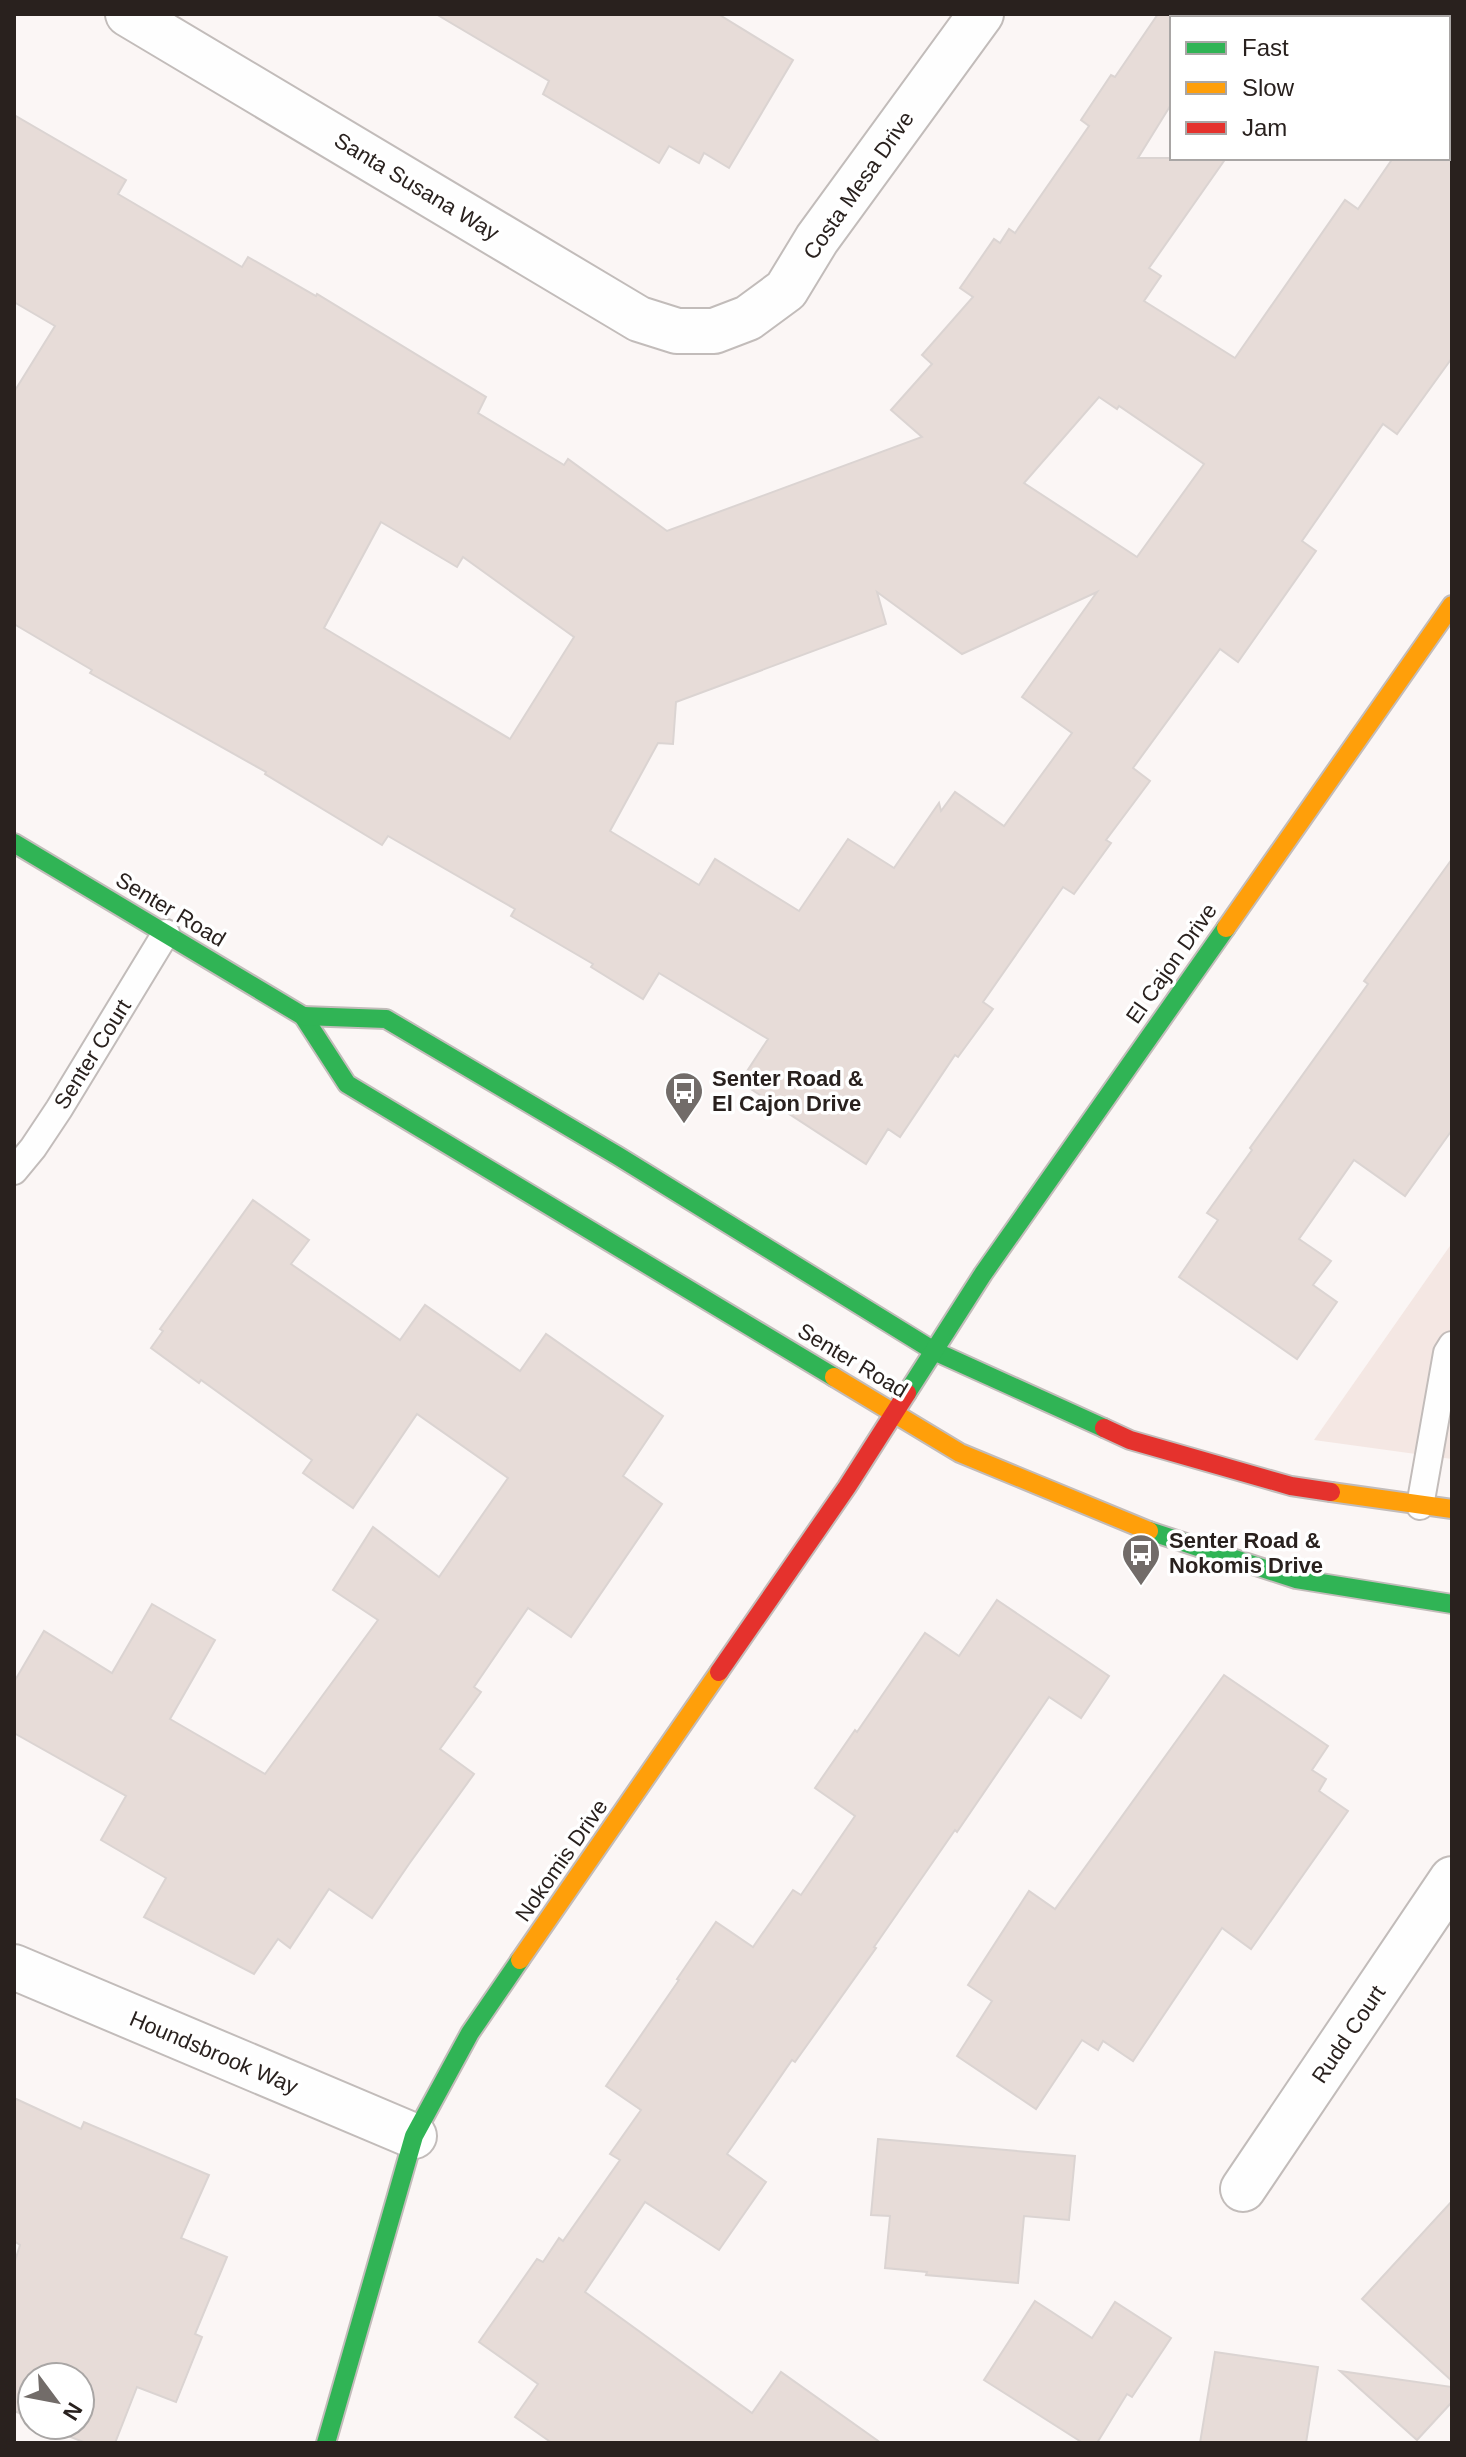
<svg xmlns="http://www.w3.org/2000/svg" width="1466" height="2457" font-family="Arial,sans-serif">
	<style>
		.built { fill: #f4e7e3 }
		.building { fill: #e7dcd8; stroke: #dbd4d2; stroke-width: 2; fill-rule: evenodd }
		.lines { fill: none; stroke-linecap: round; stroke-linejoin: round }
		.lane-casing { stroke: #c2bcba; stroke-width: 30 }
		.street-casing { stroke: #c2bcba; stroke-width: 48 }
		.fast-casing { stroke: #c2bcba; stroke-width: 22 }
		.slow-casing { stroke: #c2bcba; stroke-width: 22 }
		.jam-casing { stroke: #c2bcba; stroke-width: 22 }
		.lane { stroke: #fefefe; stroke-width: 26 }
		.street { stroke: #fefefe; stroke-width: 44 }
		.fast { stroke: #30b455; stroke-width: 18 }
		.slow { stroke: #ff9f0a; stroke-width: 18 }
		.jam { stroke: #e5322d; stroke-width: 18 }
		.labels { text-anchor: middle; stroke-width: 7; stroke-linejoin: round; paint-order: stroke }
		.street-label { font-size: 22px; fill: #29211e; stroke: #fff }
		.poi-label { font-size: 22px; font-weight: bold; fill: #29211e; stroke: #fff; text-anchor: start }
	</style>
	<rect width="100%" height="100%" fill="#fbf6f5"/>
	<!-- built -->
	<path class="built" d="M 1452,1243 L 1452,1459 L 1314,1440 Z"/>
	<!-- building -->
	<g class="building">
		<path d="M 436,14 L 718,14 L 793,60 L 729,168 L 704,153 L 699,163 L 669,146 L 659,163 L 543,94 L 549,81 Z"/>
		<path d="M 1158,14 L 1172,14 L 1172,103 L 1138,158 L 1226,158 L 1149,268 L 1161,276 L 1144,301 L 1235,358 L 1345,200 L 1358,209 L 1393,158 L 1452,158 L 1452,358 L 1397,434 L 1383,424 L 1302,541 L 1316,551 L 1238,662 L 1220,649 L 1133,768 L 1150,781 L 1106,840 L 1111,843 L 1074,894 L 1063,887 L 983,1002 L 993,1009 L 958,1057 L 955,1055 L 900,1137 L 888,1129 L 866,1164 L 740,1082 L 768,1039 L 659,973 L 643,999 L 591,967 L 593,964 L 511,916 L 515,909 L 388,836 L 382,845 L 265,774 L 266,772 L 90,673 L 92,670 L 14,624 L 14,392 L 55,326 L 14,302 L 14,115 L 126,180 L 118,194 L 242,267 L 248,257 L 316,296 L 317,294 L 486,397 L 478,413 L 564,465 L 568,459 L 667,531 L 922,437 L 891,410 L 932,364 L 922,355 L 973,297 L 960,288 L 994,239 L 1000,243 L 1009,229 L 1015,233 L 1089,126 L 1081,120 L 1111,75 L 1115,77 ZM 1099,397 L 1117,409 L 1119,406 L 1204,464 L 1137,557 L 1024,483 ZM 381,522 L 457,567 L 463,557 L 574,637 L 510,739 L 324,628 ZM 877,592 L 962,654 L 1097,592 L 1022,697 L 1072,733 L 1004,826 L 955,792 L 941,811 L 939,803 L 894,868 L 848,839 L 799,911 L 715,859 L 699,885 L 610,831 L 658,743 L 673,744 L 676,702 L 886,624 Z"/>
		<path d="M 1452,859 L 1452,1130 L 1405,1196 L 1354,1160 L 1299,1239 L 1331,1261 L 1313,1285 L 1337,1302 L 1297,1359 L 1179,1277 L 1218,1220 L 1207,1213 L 1252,1150 L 1250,1148 L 1368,984 L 1364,981 Z"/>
		<path d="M 253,1200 L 309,1240 L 291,1264 L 400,1340 L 425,1305 L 520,1371 L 546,1334 L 663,1416 L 623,1476 L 662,1504 L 571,1637 L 528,1608 L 474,1687 L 481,1692 L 440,1749 L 474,1774 L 409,1864 L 372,1918 L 329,1889 L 290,1948 L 278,1939 L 254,1974 L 144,1917 L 166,1878 L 101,1840 L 126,1796 L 14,1733 L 14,1682 L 44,1631 L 112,1673 L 152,1604 L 215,1640 L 170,1719 L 265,1774 L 378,1620 L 333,1590 L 373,1527 L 439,1577 L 508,1478 L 417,1414 L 353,1508 L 303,1473 L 312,1460 L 201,1380 L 199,1383 L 151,1348 L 163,1331 L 160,1329 Z"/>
		<path d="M 997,1600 L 1109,1676 L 1081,1718 L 1049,1697 L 957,1832 L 955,1830 L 874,1947 L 876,1948 L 795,2062 L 792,2060 L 727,2154 L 766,2182 L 719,2250 L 645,2202 L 585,2292 L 752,2413 L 781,2372 L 881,2443 L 552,2443 L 515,2417 L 538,2384 L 479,2342 L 537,2259 L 543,2262 L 559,2238 L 563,2241 L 620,2160 L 610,2154 L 641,2110 L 606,2086 L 679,1980 L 677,1979 L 716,1922 L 753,1947 L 793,1890 L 801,1895 L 855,1816 L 815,1788 L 855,1730 L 857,1732 L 925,1633 L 959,1656 Z"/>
		<path d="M 1224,1675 L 1328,1746 L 1312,1770 L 1326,1779 L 1319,1791 L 1348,1811 L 1251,1949 L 1222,1928 L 1133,2061 L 1103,2041 L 1098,2050 L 1082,2040 L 1036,2109 L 957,2056 L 992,2001 L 968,1985 L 1029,1891 L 1055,1909 Z"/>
		<path d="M 14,2098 L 81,2129 L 84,2122 L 209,2175 L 181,2238 L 227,2257 L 195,2334 L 202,2337 L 176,2402 L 137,2387 L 115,2443 L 86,2443 L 55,2431 L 56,2427 L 50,2425 L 80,2425 L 80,2377 L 32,2377 L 32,2418 L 14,2411 L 14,2264 L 20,2245 L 14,2241 Z"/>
		<path d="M 878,2139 L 1075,2156 L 1069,2220 L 1024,2216 L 1018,2283 L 926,2275 L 927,2272 L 885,2268 L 890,2216 L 871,2215 Z"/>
		<path d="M 1452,2201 L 1452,2381 L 1362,2299 Z"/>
		<path d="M 1035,2301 L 1092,2338 L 1115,2302 L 1171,2338 L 1132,2397 L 1127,2394 L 1097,2443 L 1083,2443 L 984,2380 Z"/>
		<path d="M 1215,2352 L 1318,2367 L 1306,2443 L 1200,2443 Z"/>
		<path d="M 1340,2371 L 1452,2387 L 1452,2402 L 1417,2440 Z"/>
	</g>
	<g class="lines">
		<!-- lane casing -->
		<g class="lane-casing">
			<g id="lane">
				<path d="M 14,1171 L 33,1148 L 59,1109 L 166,933"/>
				<path d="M 1420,1506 L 1447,1353 L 1452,1345"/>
			</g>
		</g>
		<!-- street casing -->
		<g class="street-casing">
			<g id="street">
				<path d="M 128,14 L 639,319 L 677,331 L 714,331 L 748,318 L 786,290 L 817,239 L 981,14"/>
				<path d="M 14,1967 L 414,2136"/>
				<path d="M 1243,2189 L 1452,1879"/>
			</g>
		</g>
		<!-- fast casing -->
		<g class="fast-casing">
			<g id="fast">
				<path d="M 14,843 L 303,1016 L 347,1084 L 834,1377"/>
				<path d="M 303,1016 L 386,1019 L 618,1156 L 934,1351 L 1104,1428"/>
				<path d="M 907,1393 L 983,1274 L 1226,928"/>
				<path d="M 1149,1531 L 1296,1579 L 1452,1604"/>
				<path d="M 326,2443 L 414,2136 L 470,2033 L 520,1960"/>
			</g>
		</g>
		<!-- slow casing -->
		<g class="slow-casing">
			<g id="slow">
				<path d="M 1226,928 L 1452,605"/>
				<path d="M 834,1377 L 960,1453 L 1149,1531"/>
				<path d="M 1331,1492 L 1452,1509"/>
				<path d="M 520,1960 L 719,1672"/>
			</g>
		</g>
		<!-- jam casing -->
		<g class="jam-casing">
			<g id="jam">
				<path d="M 1104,1428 L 1130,1440 L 1291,1486 L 1331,1492"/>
				<path d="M 719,1672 L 847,1487 L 907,1393"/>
			</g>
		</g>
		<!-- lane -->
		<use href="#lane" class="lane"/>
		<!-- street -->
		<use href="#street" class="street"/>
		<!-- fast -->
		<use href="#fast" class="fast"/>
		<!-- slow -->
		<use href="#slow" class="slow"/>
		<!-- jam -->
		<use href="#jam" class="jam"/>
	</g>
	<!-- icons -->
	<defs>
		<g id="bus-pin" transform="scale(2)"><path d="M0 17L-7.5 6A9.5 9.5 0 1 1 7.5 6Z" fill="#726c69" stroke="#fff"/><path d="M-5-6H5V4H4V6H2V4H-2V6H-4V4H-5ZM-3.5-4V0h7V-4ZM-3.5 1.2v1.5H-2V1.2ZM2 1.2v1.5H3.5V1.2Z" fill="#fff"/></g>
	</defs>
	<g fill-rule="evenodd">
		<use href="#bus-pin" x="684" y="1091"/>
		<use href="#bus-pin" x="1141" y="1553"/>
	</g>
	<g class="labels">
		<!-- street labels -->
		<g class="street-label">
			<text transform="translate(858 185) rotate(-55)" y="8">Costa Mesa Drive</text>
			<text transform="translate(417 186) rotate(31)" y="8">Santa Susana Way</text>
			<text transform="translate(171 909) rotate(31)" y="8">Senter Road</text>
			<text transform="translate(1171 963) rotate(-55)" y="8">El Cajon Drive</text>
			<text transform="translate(92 1054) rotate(-58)" y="8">Senter Court</text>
			<text transform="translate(853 1360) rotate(31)" y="8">Senter Road</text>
			<text transform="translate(561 1860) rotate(-55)" y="8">Nokomis Drive</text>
			<text transform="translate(1348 2034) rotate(-56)" y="8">Rudd Court</text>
			<text transform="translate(214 2052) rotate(23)" y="8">Houndsbrook Way</text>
		</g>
		<!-- poi labels -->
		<g class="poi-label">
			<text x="712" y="1086">Senter Road &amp;<tspan x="712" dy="25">El Cajon Drive</tspan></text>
			<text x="1169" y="1548">Senter Road &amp;<tspan x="1169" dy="25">Nokomis Drive</tspan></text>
		</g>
	</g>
	<!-- border -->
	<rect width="1466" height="2457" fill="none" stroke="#29211e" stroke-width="32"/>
	<!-- legend -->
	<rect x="1170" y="16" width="280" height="144" fill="#ffffff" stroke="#a9a6a5" stroke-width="2"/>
	<rect x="1186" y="42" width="40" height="12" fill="#30b455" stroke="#a9a6a5" stroke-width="2"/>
	<text x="1242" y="56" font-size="24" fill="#29211e">Fast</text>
	<rect x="1186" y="82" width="40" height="12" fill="#ff9f0a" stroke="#a9a6a5" stroke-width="2"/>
	<text x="1242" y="96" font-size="24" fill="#29211e">Slow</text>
	<rect x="1186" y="122" width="40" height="12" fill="#e5322d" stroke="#a9a6a5" stroke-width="2"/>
	<text x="1242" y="136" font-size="24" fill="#29211e">Jam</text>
	<!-- north arrow -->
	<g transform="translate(56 2401) rotate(122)"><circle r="38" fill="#ffffff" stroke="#a9a6a5" stroke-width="2"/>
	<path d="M0-6L14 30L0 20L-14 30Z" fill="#726c69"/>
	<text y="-12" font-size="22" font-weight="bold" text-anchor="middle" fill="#29211e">N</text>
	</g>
</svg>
